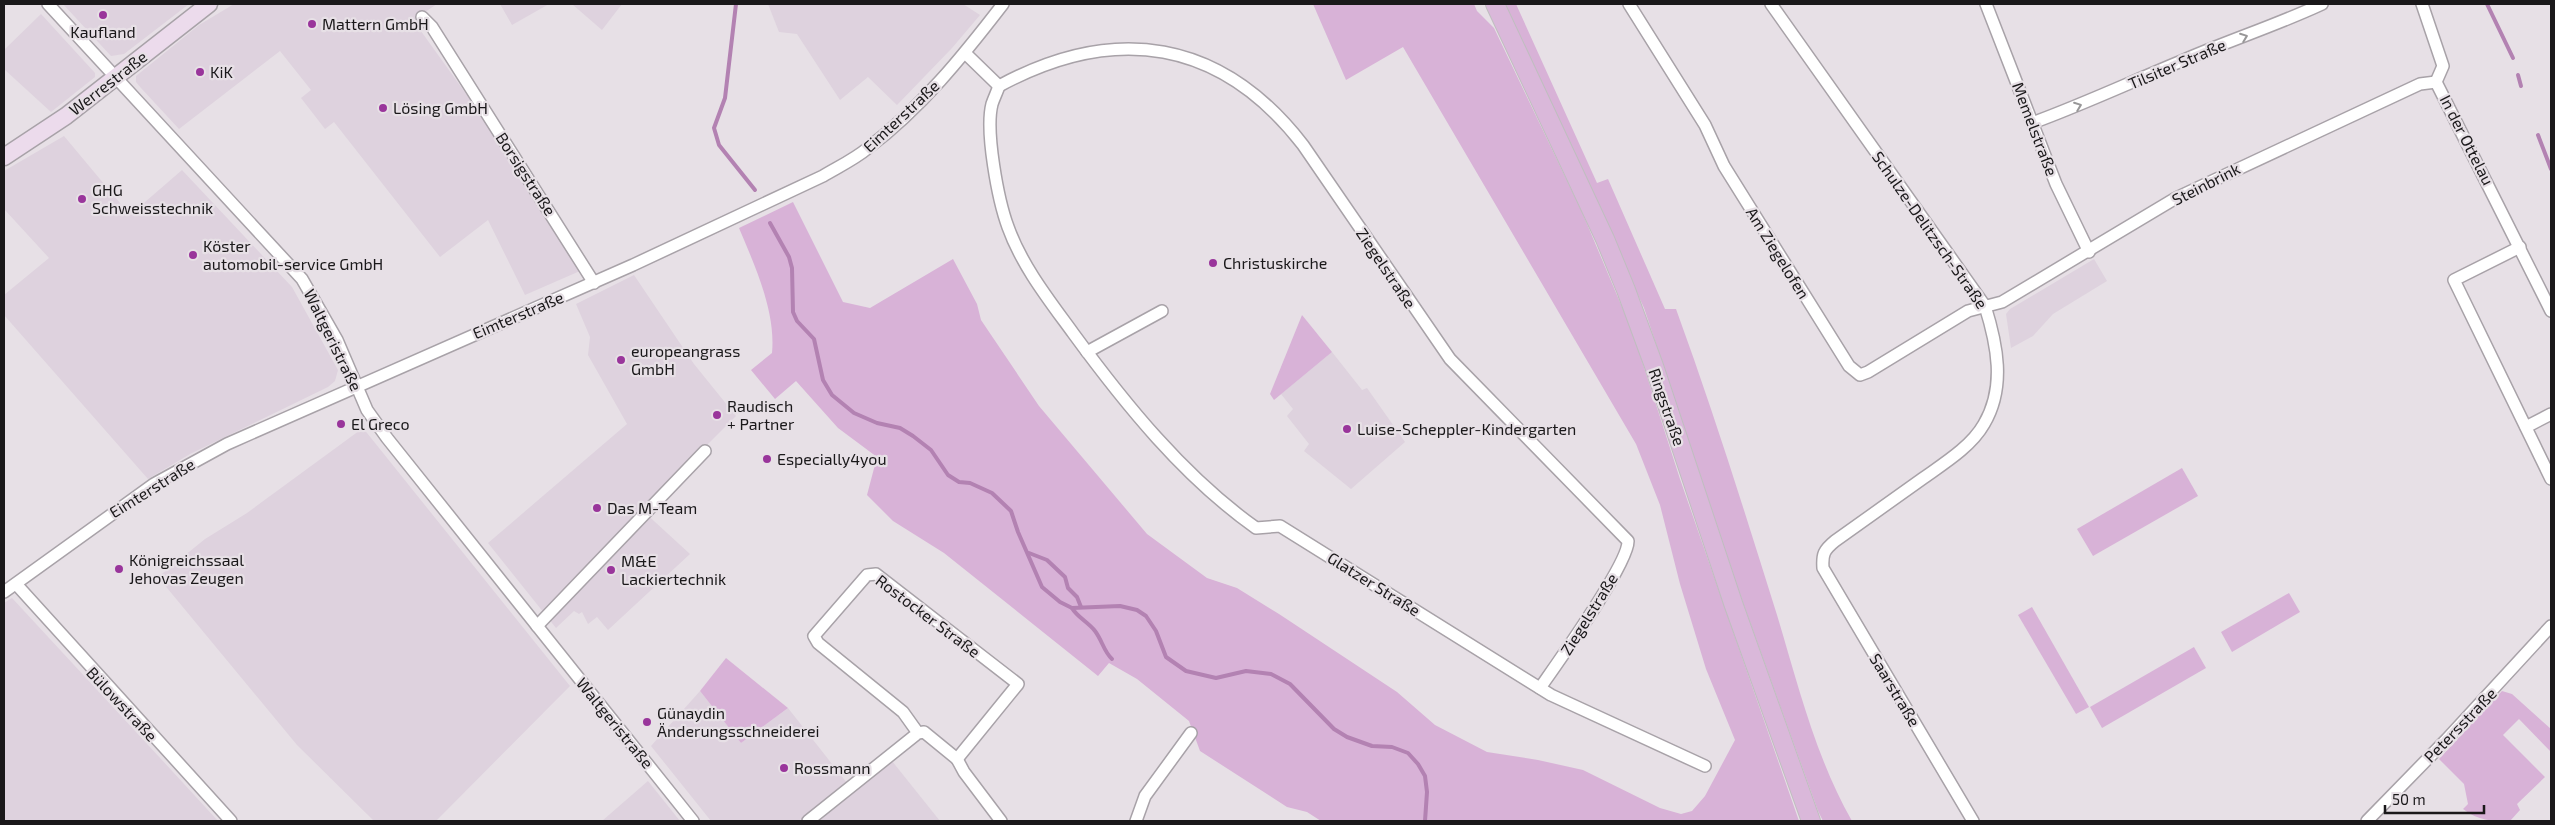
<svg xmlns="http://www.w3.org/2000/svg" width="2555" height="825" font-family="'Exo 2',sans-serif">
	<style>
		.built { fill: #ded2de }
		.green { fill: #d8b2d7 }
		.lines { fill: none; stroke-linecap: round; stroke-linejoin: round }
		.stream { stroke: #b382b2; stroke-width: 4 }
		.street-casing { stroke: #a8a2a8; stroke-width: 14 }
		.secondary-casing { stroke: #a8a2a8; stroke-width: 19 }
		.primary-casing { stroke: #bfbebf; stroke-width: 20 }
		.street { stroke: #fff; stroke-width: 11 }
		.secondary { stroke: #ecdbec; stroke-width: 16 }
		.primary { stroke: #dab8da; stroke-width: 18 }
		.oneway { stroke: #989798 }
		.poi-dot { fill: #99359b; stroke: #e7e0e6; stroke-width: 2 }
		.labels { text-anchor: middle; stroke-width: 4.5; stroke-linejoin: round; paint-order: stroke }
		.poi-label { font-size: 16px; fill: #1a181a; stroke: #e7e0e6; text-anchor: start }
		.street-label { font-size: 16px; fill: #1a181a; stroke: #e7e0e6 }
	</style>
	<rect width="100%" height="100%" fill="#e7e0e6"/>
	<!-- built -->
	<g class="built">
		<path d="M 63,4 L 189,4 L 124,54 L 111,56 Z"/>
		<path d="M 234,4 L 437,4 L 413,20 L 474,105 L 580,271 L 525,295 L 488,220 L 440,257 L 334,122 L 325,129 L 301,98 L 311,90 L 280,51 L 179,129 L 141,88 L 136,82 L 136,76 L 199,25 Z"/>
		<path d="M 500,4 L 549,4 L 512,25 Z"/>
		<path d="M 572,4 L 622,4 L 602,30 Z"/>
		<path d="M 768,4 L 963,4 L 980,15 L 952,48 L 897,105 L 868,77 L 840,100 L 797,34 L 779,32 Z"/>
		<path d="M 41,14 L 95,73 L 95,77 L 51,112 L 4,69 L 4,50 Z"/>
		<path d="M 64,136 L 130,215 L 182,170 L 292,287 L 338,370 L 335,381 L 328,387 L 190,454 L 148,479 L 4,315 L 4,295 L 49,258 L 4,209 L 4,171 Z"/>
		<path d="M 2094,259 L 2107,281 L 2053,314 L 2033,336 L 2011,348 L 2006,314 L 2010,309 Z"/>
		<path d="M 634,275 L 694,364 L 736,416 L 642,510 L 690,554 L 608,630 L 597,617 L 588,624 L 582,612 L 579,614 L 574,611 L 556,628 L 488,543 L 627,424 L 588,355 L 590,337 L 576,304 Z"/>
		<path d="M 1332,352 L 1362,390 L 1367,388 L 1405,442 L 1351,489 L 1304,451 L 1309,444 L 1287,416 L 1293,409 L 1281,394 Z"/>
		<path d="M 363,428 L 570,686 L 436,821 L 374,821 L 297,745 L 158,577 L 205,539 L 247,513 Z"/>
		<path d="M 12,598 L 173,772 L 218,821 L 4,821 L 4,603 Z"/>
		<path d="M 700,691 L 741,743 L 788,708 L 847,783 L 799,821 L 711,821 L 651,746 Z"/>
		<path d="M 892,761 L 940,821 L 819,821 Z"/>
		<path d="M 648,781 L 680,821 L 602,821 Z"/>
	</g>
	<!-- green -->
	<g class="green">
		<path d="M 1313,4 L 1474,4 L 1477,11 L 1494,28 L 1582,212 L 1633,333 L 1680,479 L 1799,821 L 1321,821 L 1307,812 L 1287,807 L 1200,751 L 1189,721 L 1137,679 L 1109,663 L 1098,676 L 944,553 L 893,521 L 867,495 L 877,457 L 838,428 L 796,381 L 775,399 L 751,370 L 772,353 C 776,312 755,266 739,228 L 793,202 L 843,302 L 870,308 L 953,259 L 977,304 L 981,320 L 1039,406 L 1147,534 L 1207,578 L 1237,588 L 1279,614 L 1397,692 L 1435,725 L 1487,752 L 1538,760 L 1583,770 L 1660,808 L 1681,814 L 1692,811 L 1705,796 L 1735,740 L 1706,669 L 1680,584 L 1660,505 L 1636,444 L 1403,47 L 1346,80 Z"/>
		<path d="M 1504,4 L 1516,4 L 1597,183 L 1608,179 L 1665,309 L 1676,309 C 1713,410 1745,513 1777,615 C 1798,685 1816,758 1852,821 L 1823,821 L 1818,811 L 1737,586 L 1644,308 Z"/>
		<path d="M 1302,315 L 1332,352 L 1274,400 L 1270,394 Z"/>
		<path d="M 2182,468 L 2198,496 L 2093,556 L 2077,529 Z"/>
		<path d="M 2289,593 L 2300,612 L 2232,652 L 2221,632 Z"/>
		<path d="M 2032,607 L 2089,707 L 2076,714 L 2018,615 Z"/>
		<path d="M 2194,647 L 2206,668 L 2102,728 L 2090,707 Z"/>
		<path d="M 726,658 L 788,708 L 741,743 L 700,691 Z"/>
		<path d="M 2502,691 L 2512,694 L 2551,729 L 2551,752 L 2519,719 L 2503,735 L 2545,777 L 2517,804 L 2520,810 L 2510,821 C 2491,821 2479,821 2463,809 L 2468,804 L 2464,784 L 2439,759 Z"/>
	</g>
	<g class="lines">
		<!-- stream -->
		<g class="stream">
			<path d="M 736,4 L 725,98 L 714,128 L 719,145 L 755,190"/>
			<path d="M 2487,4 L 2513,58"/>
			<path d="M 2518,75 L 2521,86"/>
			<path d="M 2538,135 L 2551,169"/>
			<path d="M 770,223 L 789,257 L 792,268 L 793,312 L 797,321 L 814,339 L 823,380 L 832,395 L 854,413 L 877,423 L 900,428 L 913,436 L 931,450 L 948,475 L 959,482 L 970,483 L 992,493 L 1011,511 L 1018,532 L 1042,587 L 1060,602 L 1072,608 L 1120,606 L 1137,610 L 1146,616 L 1156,631 L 1166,657 L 1186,671 L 1216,678 L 1246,671 L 1271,674 L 1290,684 L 1334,729 L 1347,737 L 1372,746 L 1392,747 L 1408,753 L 1418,764 L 1425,776 L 1427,792 L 1425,821"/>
			<path d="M 1029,553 L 1047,560 L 1065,577 L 1068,588 L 1077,597 L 1081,607"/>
			<path d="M 1072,608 C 1077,617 1088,622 1095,631 C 1102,640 1104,652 1112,659"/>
		</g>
		<!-- street casing -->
		<g class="street-casing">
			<g id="street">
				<path d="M 48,4 L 302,279 L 337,340 L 367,410 L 387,438 L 693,821"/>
				<path d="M 1629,4 L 1705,125 L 1724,166 L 1849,366 L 1860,375 L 1868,372 L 1968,311 L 2002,302 L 2176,198 L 2420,84 L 2436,82"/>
				<path d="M 1771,4 L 1985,306 C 1997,344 2006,387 1984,424 C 1971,447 1943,464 1922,479 C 1893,500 1864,520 1835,541 C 1824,550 1822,554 1823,568 L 1973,821"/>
				<path d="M 1986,4 L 2056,184 L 2089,252"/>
				<path d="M 2422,4 L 2443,66 L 2436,82"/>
				<path d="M 422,17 L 432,27 L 594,283"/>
				<path d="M 965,53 L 999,86"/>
				<path d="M 2436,82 L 2551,311"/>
				<path d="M 999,86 C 997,92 994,98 992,104 C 985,131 998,200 1008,227 C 1022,266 1049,300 1073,333 C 1125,404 1184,477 1256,528 L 1280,526 L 1551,695 L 1705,766"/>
				<path d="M 999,86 C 1115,23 1221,39 1303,145 L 1450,359 L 1628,541 C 1629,563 1556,665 1540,688"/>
				<path d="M 2032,123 C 2084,104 2133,81 2184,60 C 2230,40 2277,25 2322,4"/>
				<path d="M 2520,247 L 2454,280 L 2551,479"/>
				<path d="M 1087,352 L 1162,311"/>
				<path d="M 2526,427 L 2551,414"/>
				<path d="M 16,584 L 231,821"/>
				<path d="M 4,592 L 154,484 L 227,444 L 633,265 L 823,176 C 838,167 855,159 868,148 C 921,108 963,56 1003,4"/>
				<path d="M 537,626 L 705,451"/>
				<path d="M 957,759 L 964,772 L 1001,821"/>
				<path d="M 808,821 L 918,733 L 924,732 L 957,759 L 1018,684 L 876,574 L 867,575 L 814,636 L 818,643 L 903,712 L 918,733"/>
				<path d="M 1136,821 L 1145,796 L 1191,733"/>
				<path d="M 2367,821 L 2447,739 L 2551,626"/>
			</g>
		</g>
		<!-- secondary casing -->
		<g class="secondary-casing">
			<path id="secondary" d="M 4,157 L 66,116 L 209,4"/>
		</g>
		<!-- primary casing -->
		<g class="primary-casing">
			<path id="primary" d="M 1495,4 L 1605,239 L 1626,290 L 1654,366 L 1733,603 L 1811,821"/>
		</g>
		<!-- street -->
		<use href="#street" class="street"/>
		<!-- secondary -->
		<use href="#secondary" class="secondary"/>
		<!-- primary -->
		<use href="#primary" class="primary"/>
	</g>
	<!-- one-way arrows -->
	<defs><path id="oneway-chevron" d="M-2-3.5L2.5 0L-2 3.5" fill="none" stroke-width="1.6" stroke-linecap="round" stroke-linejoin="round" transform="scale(1.25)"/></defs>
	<g class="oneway">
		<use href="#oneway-chevron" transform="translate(2244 37) rotate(-21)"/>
		<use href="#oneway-chevron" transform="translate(2078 106) rotate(-21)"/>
	</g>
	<!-- markers -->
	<g class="poi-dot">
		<circle cx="103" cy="15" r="5"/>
		<circle cx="312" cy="24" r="5"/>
		<circle cx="200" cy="72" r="5"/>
		<circle cx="383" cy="108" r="5"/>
		<circle cx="82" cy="199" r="5"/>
		<circle cx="193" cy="255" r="5"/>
		<circle cx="1213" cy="263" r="5"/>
		<circle cx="621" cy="360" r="5"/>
		<circle cx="717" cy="415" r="5"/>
		<circle cx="341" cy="424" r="5"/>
		<circle cx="1347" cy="429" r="5"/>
		<circle cx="767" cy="459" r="5"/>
		<circle cx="597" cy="508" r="5"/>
		<circle cx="119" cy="569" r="5"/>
		<circle cx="611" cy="570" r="5"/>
		<circle cx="647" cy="722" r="5"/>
		<circle cx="784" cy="768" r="5"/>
	</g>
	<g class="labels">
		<!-- poi labels -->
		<g class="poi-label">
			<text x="322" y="30">Mattern GmbH</text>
			<text x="103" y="38" text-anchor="middle">Kaufland</text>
			<text x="210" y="78">KiK</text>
			<text x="393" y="114">Lösing GmbH</text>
			<text x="92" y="196">GHG<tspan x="92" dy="18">Schweisstechnik</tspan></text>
			<text x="203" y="252">Köster<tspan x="203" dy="18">automobil-service GmbH</tspan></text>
			<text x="1223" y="269">Christuskirche</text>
			<text x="631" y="357">europeangrass<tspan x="631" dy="18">GmbH</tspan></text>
			<text x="727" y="412">Raudisch<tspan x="727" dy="18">+ Partner</tspan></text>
			<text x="351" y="430">El Greco</text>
			<text x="1357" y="435">Luise-Scheppler-Kindergarten</text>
			<text x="777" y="465">Especially4you</text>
			<text x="607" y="514">Das M-Team</text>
			<text x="129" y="566">Königreichssaal<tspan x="129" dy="18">Jehovas Zeugen</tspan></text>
			<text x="621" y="567">M&amp;E<tspan x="621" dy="18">Lackiertechnik</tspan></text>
			<text x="657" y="719">Günaydin<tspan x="657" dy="18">Änderungsschneiderei</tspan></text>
			<text x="794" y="774">Rossmann</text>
		</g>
		<!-- street labels -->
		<g class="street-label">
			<text transform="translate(2177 64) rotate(-23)" y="6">Tilsiter Straße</text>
			<text transform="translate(108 83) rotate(-38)" y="6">Werrestraße</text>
			<text transform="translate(901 116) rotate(-43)" y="6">Eimterstraße</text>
			<text transform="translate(2035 129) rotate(69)" y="6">Memelstraße</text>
			<text transform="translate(2467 140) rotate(63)" y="6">In der Ottelau</text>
			<text transform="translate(526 174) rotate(57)" y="6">Borsigstraße</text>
			<text transform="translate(2206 184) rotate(-27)" y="6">Steinbrink</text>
			<text transform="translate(1930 230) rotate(55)" y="6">Schulze-Delitzsch-Straße</text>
			<text transform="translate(1778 253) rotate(58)" y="6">Am Ziegelofen</text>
			<text transform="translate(1386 268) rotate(56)" y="6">Ziegelstraße</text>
			<text transform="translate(518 315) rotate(-23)" y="6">Eimterstraße</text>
			<text transform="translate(333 340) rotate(64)" y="6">Waltgeristraße</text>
			<text transform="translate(1667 407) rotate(71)" y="6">Ringstraße</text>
			<text transform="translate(152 488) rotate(-32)" y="6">Eimterstraße</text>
			<text transform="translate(1374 584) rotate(32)" y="6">Glatzer Straße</text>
			<text transform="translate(1589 614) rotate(-58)" y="6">Ziegelstraße</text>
			<text transform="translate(928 616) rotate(37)" y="6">Rostocker Straße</text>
			<text transform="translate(1895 690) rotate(59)" y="6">Saarstraße</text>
			<text transform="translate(122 704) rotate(47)" y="6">Bülowstraße</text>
			<text transform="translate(615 723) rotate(51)" y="6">Waltgeristraße</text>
			<text transform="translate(2460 725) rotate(-46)" y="6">Petersstraße</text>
		</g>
	</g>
	<!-- border -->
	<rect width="2555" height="825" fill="none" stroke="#1a181a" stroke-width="10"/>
	<!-- scale -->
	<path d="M2385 805v8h99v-8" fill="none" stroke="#1a181a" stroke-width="2.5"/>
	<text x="2392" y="805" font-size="15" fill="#1a181a" stroke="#e7e0e6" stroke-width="4" paint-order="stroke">50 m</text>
</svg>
